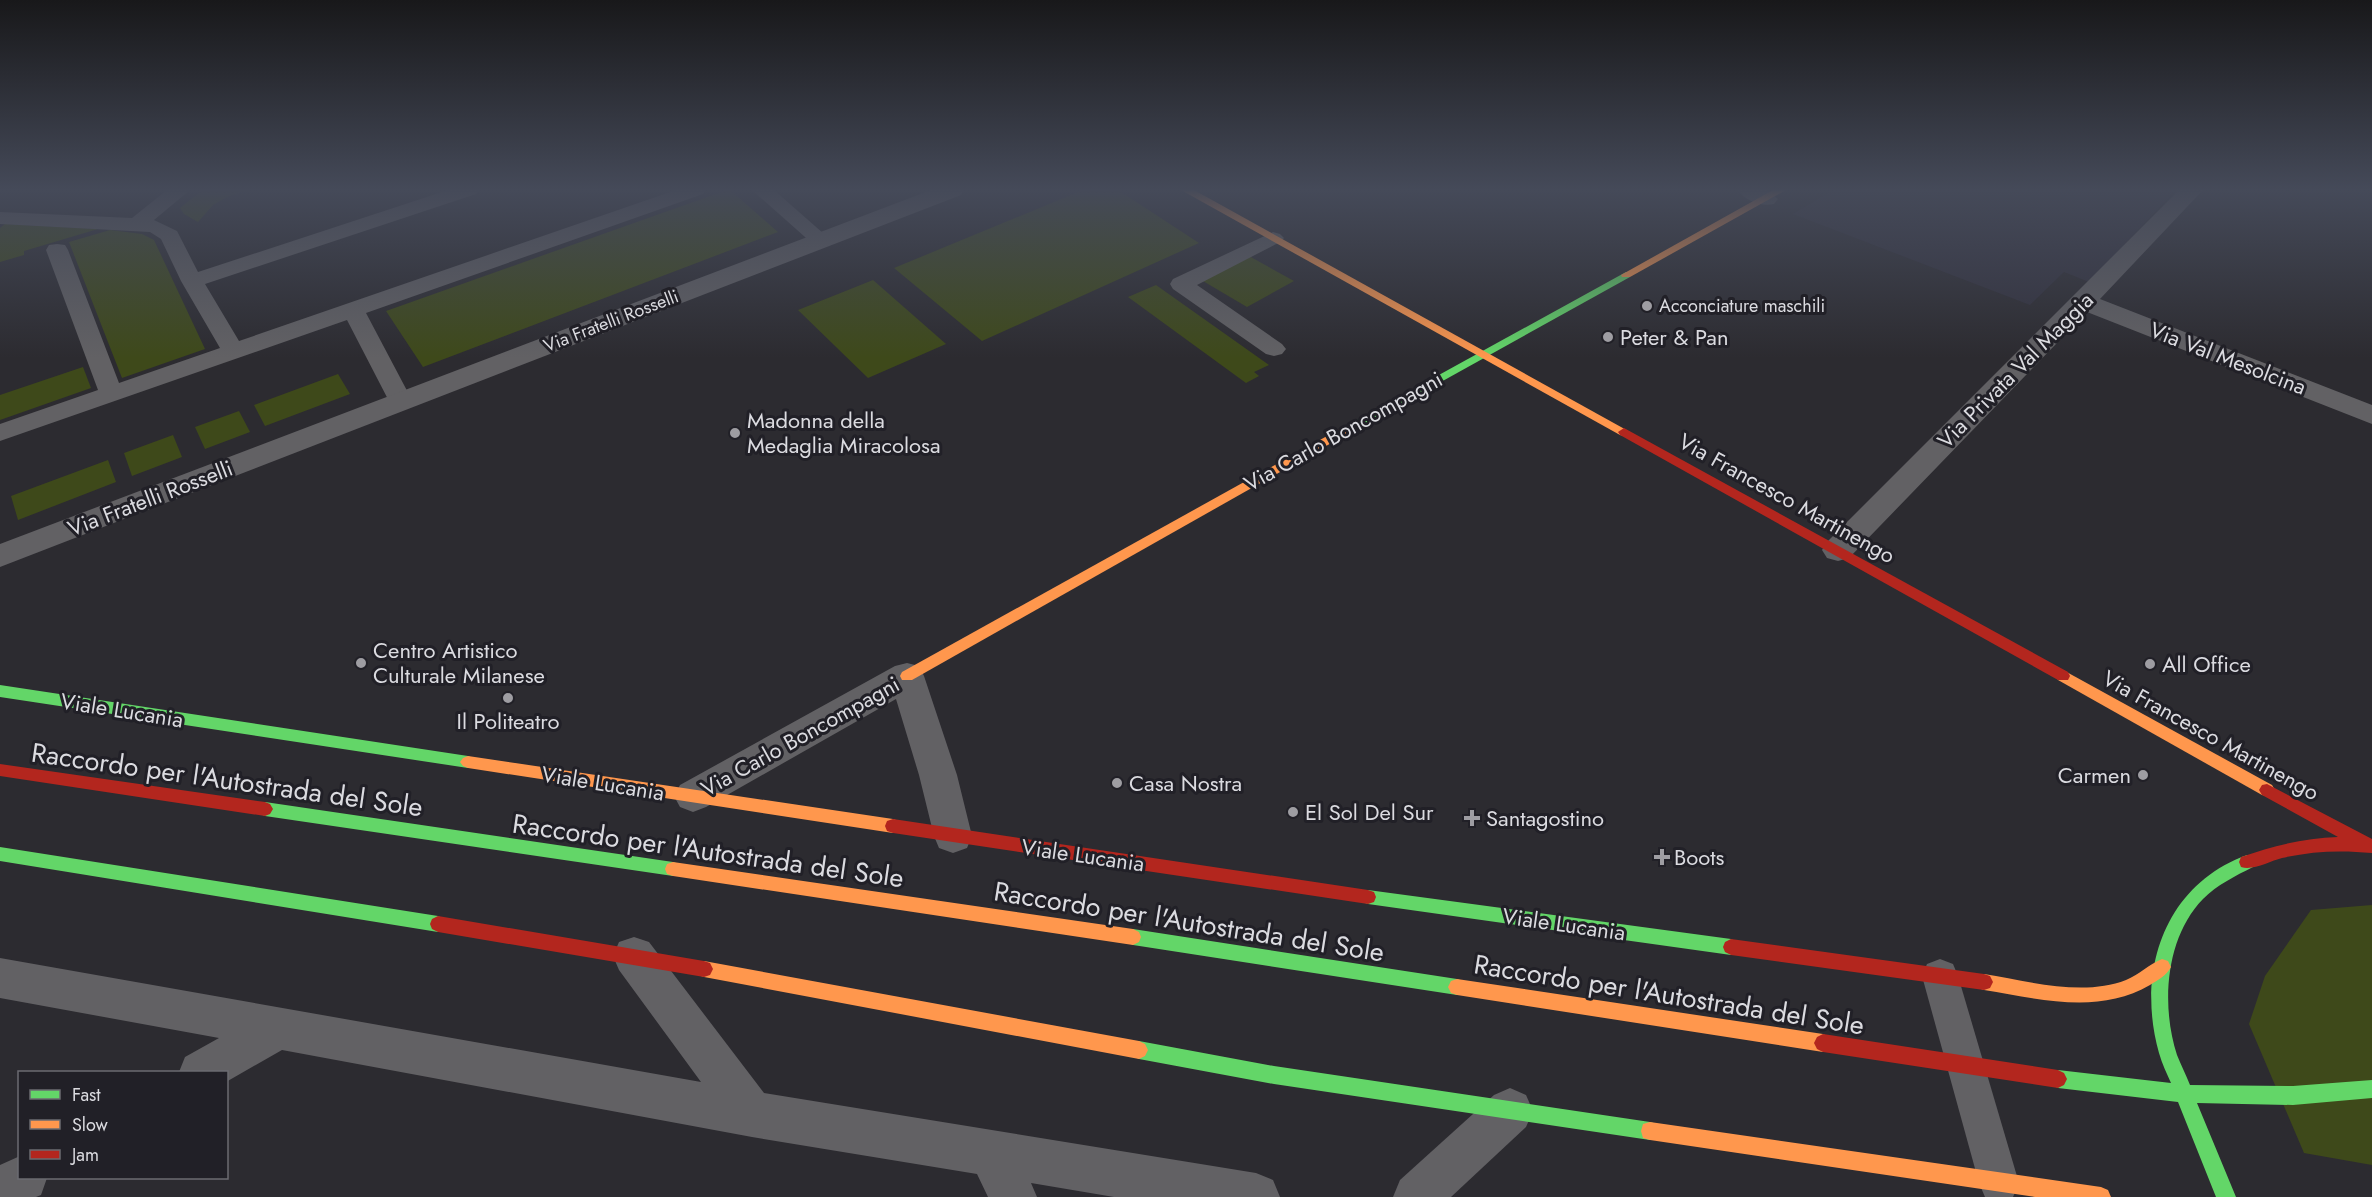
<svg xmlns="http://www.w3.org/2000/svg" width="2372" height="1197" font-family="Jost,sans-serif">
	<style>
		.built { fill: #32313d }
		.green { fill: #3e491a }
		.lines { fill: none; stroke-linecap: round; stroke-linejoin: round }
		.lane { fill: #626164; fill-rule: evenodd }
		.street { fill: #626164; fill-rule: evenodd }
		.fast { fill: #63d668; fill-rule: evenodd }
		.slow { fill: #ff974d; fill-rule: evenodd }
		.jam { fill: #b3261e; fill-rule: evenodd }
		.poi-dot { fill: #9e9da2; stroke: #212027; stroke-width: 2 }
		.labels { text-anchor: middle; stroke-width: 6; stroke-linejoin: round; paint-order: stroke }
		.far-poi-label { font-size: 18px; fill: #dbdbe0; stroke: #212027; text-anchor: start }
		.far-street-label { font-size: 18px; fill: #dbdbe0; stroke: #212027 }
		.poi-label { font-size: 22px; fill: #dbdbe0; stroke: #212027; text-anchor: start }
		.street-label { font-size: 22px; fill: #dbdbe0; stroke: #212027 }
		.near-street-label { font-size: 27px; fill: #dbdbe0; stroke: #212027 }
	</style>
	<rect width="100%" height="100%" fill="#2c2b30"/>
	<!-- built -->
	<path class="built" d="M 1833,190 L 2176,190 L 2089,282 L 2064,272 L 2030,305 L 1793,214 Z"/>
	<!-- green -->
	<g class="green">
		<path d="M 202,190 L 248,190 L 227,197 L 213,205 L 198,222 L 184,214 L 180,208 Z"/>
		<path d="M 727,190 L 730,190 L 778,232 L 423,367 L 386,311 Z"/>
		<path d="M 1083,190 L 1118,190 L 1199,243 L 982,341 L 894,268 Z"/>
		<path d="M 5,224 L 98,229 L 24,251 L 24,255 L 0,262 L 0,228 Z"/>
		<path d="M 110,230 L 142,234 L 154,240 L 205,349 L 122,378 L 69,242 Z"/>
		<path d="M 1249,256 L 1294,281 L 1247,307 L 1203,281 Z"/>
		<path d="M 873,280 L 946,344 L 868,378 L 798,310 Z"/>
		<path d="M 1156,285 L 1269,365 L 1254,372 L 1259,376 L 1246,383 L 1128,297 Z"/>
		<path d="M 83,367 L 91,388 L 0,420 L 0,395 Z"/>
		<path d="M 338,374 L 350,394 L 265,426 L 254,405 Z"/>
		<path d="M 239,411 L 250,432 L 205,449 L 195,427 Z"/>
		<path d="M 173,435 L 182,457 L 132,476 L 124,453 Z"/>
		<path d="M 108,460 L 116,482 L 18,520 L 11,496 Z"/>
		<path d="M 2372,905 L 2372,1165 L 2304,1153 L 2249,1024 L 2265,976 L 2311,910 Z"/>
	</g>
	<g class="lines">
		<!-- lane -->
		<g class="lane">
			<path d="M 167,190 L 190,190 L 154,220 L 177,231 L 198,272 L 448,190 L 479,190 L 476,194 L 205,284 L 239,341 L 676,190 L 706,190 L 703,194 L 366,313 L 413,402 L 410,407 L 401,410 L 392,407 L 347,320 L 0,441 L 0,424 L 98,390 L 46,250 L 49,245 L 57,244 L 65,245 L 68,250 L 119,383 L 220,348 L 181,281 L 161,239 L 150,232 L 0,224 L 0,212 L 132,218 Z"/>
			<path d="M 752,190 L 774,190 L 832,241 L 828,245 L 821,247 L 814,245 Z"/>
			<path d="M 1273,232 L 1280,234 L 1284,238 L 1280,242 L 1197,285 L 1282,344 L 1286,349 L 1282,354 L 1274,356 L 1266,354 L 1173,289 L 1170,284 L 1173,279 Z"/>
			<path d="M 1940,959 L 1953,964 L 1958,976 L 2019,1183 L 2013,1197 L 1985,1197 L 1979,1183 L 1922,976 L 1927,964 Z"/>
		</g>
		<!-- street -->
		<g class="street">
			<path d="M 931,190 L 964,190 L 961,195 L 0,567 L 0,544 Z"/>
			<path d="M 1738,190 L 1767,190 L 1778,199 L 1774,204 C 1762,207 1745,201 1738,190 Z"/>
			<path d="M 2179,190 L 2203,190 L 2100,299 L 2372,405 L 2372,424 L 2087,312 L 1849,558 L 1838,561 L 1827,558 L 1822,550 L 1827,542 Z"/>
			<path d="M 907,663 L 919,666 L 924,676 L 957,775 L 972,836 L 967,848 L 953,853 L 939,848 L 934,836 L 919,775 L 896,699 L 706,807 L 693,812 L 680,807 L 674,796 L 680,785 L 895,666 Z"/>
			<path d="M 634,937 L 649,942 L 764,1093 L 1256,1173 L 1273,1180 L 1280,1197 L 1114,1197 L 1031,1183 L 1037,1197 L 988,1197 L 977,1174 L 752,1137 L 282,1050 L 226,1082 L 226,1072 L 179,1072 L 185,1057 L 219,1038 L 0,998 L 0,958 L 701,1082 L 619,970 L 613,956 L 619,942 Z"/>
			<path d="M 1510,1088 L 1526,1095 L 1533,1111 L 1526,1127 L 1451,1197 L 1393,1197 L 1400,1180 L 1494,1095 Z"/>
			<path d="M 20,1156 L 20,1178 L 47,1178 L 41,1195 L 36,1197 L 0,1197 L 0,1165 Z"/>
		</g>
		<!-- fast -->
		<g class="fast">
			<path d="M 1626,272 L 1630,273 L 1630,277 L 1349,433 L 1341,433 L 1339,430 Z"/>
			<path d="M 0,685 L 468,756 L 473,758 L 476,762 L 473,766 L 468,768 L 0,697 Z"/>
			<path d="M 265,802 L 673,862 L 679,864 L 681,869 L 679,874 L 673,876 L 265,816 L 260,814 L 257,809 L 260,804 Z"/>
			<path d="M 0,847 L 438,916 L 444,919 L 446,924 L 444,929 L 438,932 L 0,861 Z"/>
			<path d="M 2247,855 L 2253,857 L 2255,862 L 2253,867 C 2235,876 2217,885 2203,899 C 2165,938 2161,1006 2177,1055 C 2181,1065 2186,1075 2190,1085 L 2293,1086 L 2372,1080 L 2372,1098 L 2293,1105 L 2197,1103 L 2236,1197 L 2216,1197 L 2178,1102 L 2058,1088 L 2052,1085 L 2049,1079 L 2052,1073 L 2058,1070 L 2171,1083 C 2167,1074 2162,1064 2159,1053 C 2136,972 2164,885 2247,855 Z"/>
			<path d="M 1368,890 L 1731,939 L 1737,942 L 1739,947 L 1737,952 L 1731,955 L 1368,904 L 1362,902 L 1360,897 L 1362,892 Z"/>
			<path d="M 1133,929 L 1457,979 L 1463,981 L 1466,987 L 1463,993 L 1457,995 L 1133,945 L 1127,942 L 1125,937 L 1127,932 Z"/>
			<path d="M 1139,1041 L 1274,1066 L 1650,1122 L 1657,1124 L 1659,1131 L 1657,1138 L 1650,1140 L 1274,1084 L 1139,1059 L 1133,1056 L 1130,1050 L 1133,1044 Z"/>
		</g>
		<!-- slow -->
		<g class="slow">
			<path d="M 1181,190 L 1194,190 L 1630,432 L 1624,436 L 1620,435 Z"/>
			<path d="M 1773,190 L 1786,190 L 1630,277 L 1622,277 L 1621,275 Z"/>
			<path d="M 1345,426 L 1349,427 L 1351,430 L 1349,433 L 912,680 L 902,680 L 900,676 L 902,672 Z"/>
			<path d="M 2063,670 L 2272,785 L 2275,790 L 2272,795 L 2267,796 L 2262,795 L 2058,680 L 2056,676 L 2058,672 Z"/>
			<path d="M 468,756 L 893,819 L 899,821 L 901,826 L 899,831 L 893,833 L 468,768 L 463,766 L 460,762 L 463,758 Z"/>
			<path d="M 673,862 L 1133,929 L 1139,932 L 1141,937 L 1139,942 L 1133,945 L 673,876 L 667,874 L 665,869 L 667,864 Z"/>
			<path d="M 2162,959 L 2168,961 L 2171,967 C 2167,975 2158,980 2150,985 C 2099,1015 2039,999 1984,990 L 1978,988 L 1975,982 L 1978,976 L 1984,974 C 2028,981 2083,997 2126,980 C 2139,975 2149,964 2162,959 Z"/>
			<path d="M 704,961 L 1139,1041 L 1145,1044 L 1148,1050 L 1145,1056 L 1139,1059 L 704,977 L 698,975 L 695,969 L 698,963 Z"/>
			<path d="M 1457,979 L 1823,1034 L 1829,1037 L 1832,1043 L 1829,1049 L 1823,1052 L 1457,995 L 1451,993 L 1448,987 L 1451,981 Z"/>
			<path d="M 1650,1122 L 2101,1187 L 2108,1190 L 2111,1197 L 2035,1197 L 1650,1140 L 1643,1138 L 1641,1131 L 1643,1124 Z"/>
		</g>
		<!-- jam -->
		<g class="jam">
			<path d="M 1624,428 L 2068,672 L 2070,676 L 2068,680 L 2058,680 L 1620,435 L 1618,432 Z"/>
			<path d="M 0,764 L 265,802 L 270,804 L 273,809 L 270,814 L 265,816 L 0,776 Z"/>
			<path d="M 2267,784 L 2372,839 L 2372,853 C 2341,850 2312,851 2282,858 C 2270,861 2253,871 2241,867 L 2239,862 L 2241,857 C 2273,846 2304,838 2338,837 L 2262,795 L 2259,790 L 2262,785 Z"/>
			<path d="M 893,819 L 1368,890 L 1374,892 L 1376,897 L 1374,902 L 1368,904 L 893,833 L 887,831 L 885,826 L 887,821 Z"/>
			<path d="M 438,916 L 704,961 L 710,963 L 713,969 L 710,975 L 704,977 L 438,932 L 432,929 L 430,924 L 432,919 Z"/>
			<path d="M 1731,939 L 1984,974 L 1990,976 L 1993,982 L 1990,988 L 1984,990 L 1731,955 L 1725,952 L 1723,947 L 1725,942 Z"/>
			<path d="M 1823,1034 L 2058,1070 L 2064,1073 L 2067,1079 L 2064,1085 L 2058,1088 L 1823,1052 L 1817,1049 L 1814,1043 L 1817,1037 Z"/>
		</g>
	</g>
	<!-- sky -->
	<linearGradient id="sky" x2="0" y2="1"><stop stop-color="#18181a"/><stop offset="0.53" stop-color="#454a59"/><stop offset="1" stop-color="#454a59" stop-opacity="0"/></linearGradient>
	<rect width="2372" height="358" fill="url(#sky)"/>
	<!-- markers -->
	<g class="poi-dot">
		<circle cx="1647" cy="306" r="6"/>
		<circle cx="1608" cy="337" r="6"/>
		<circle cx="735" cy="433" r="6"/>
		<circle cx="361" cy="663" r="6"/>
		<circle cx="2150" cy="664" r="6"/>
		<circle cx="508" cy="698" r="6"/>
		<circle cx="2143" cy="775" r="6"/>
		<circle cx="1117" cy="783" r="6"/>
		<circle cx="1293" cy="812" r="6"/>
		<path d="M1469 809h6v6h6v6h-6v6h-6v-6h-6v-6h6z"/>
		<path d="M1659 848h6v6h6v6h-6v6h-6v-6h-6v-6h6z"/>
	</g>
	<g class="labels">
		<!-- far-poi labels -->
		<g class="far-poi-label">
			<text x="1659" y="312">Acconciature maschili</text>
		</g>
		<!-- far-street labels -->
		<g class="far-street-label">
			<text transform="translate(611 321) rotate(-21)" y="6">Via Fratelli Rosselli</text>
		</g>
		<!-- poi labels -->
		<g class="poi-label">
			<text x="1620" y="345">Peter &amp; Pan</text>
			<text x="747" y="428">Madonna della<tspan x="747" dy="25">Medaglia Miracolosa</tspan></text>
			<text x="373" y="658">Centro Artistico<tspan x="373" dy="25">Culturale Milanese</tspan></text>
			<text x="2162" y="672">All Office</text>
			<text x="508" y="729" text-anchor="middle">Il Politeatro</text>
			<text x="2131" y="783" text-anchor="end">Carmen</text>
			<text x="1129" y="791">Casa Nostra</text>
			<text x="1305" y="820">El Sol Del Sur</text>
			<text x="1486" y="826">Santagostino</text>
			<text x="1674" y="865">Boots</text>
		</g>
		<!-- street labels -->
		<g class="street-label">
			<text transform="translate(2228 358) rotate(21)" y="8">Via Val Mesolcina</text>
			<text transform="translate(2015 370) rotate(-45)" y="8">Via Privata Val Maggia</text>
			<text transform="translate(1343 431) rotate(-29)" y="8">Via Carlo Boncompagni</text>
			<text transform="translate(150 498) rotate(-21)" y="8">Via Fratelli Rosselli</text>
			<text transform="translate(1787 498) rotate(29)" y="8">Via Francesco Martinengo</text>
			<text transform="translate(122 710) rotate(9)" y="8">Viale Lucania</text>
			<text transform="translate(2211 735) rotate(29)" y="8">Via Francesco Martinengo</text>
			<text transform="translate(800 736) rotate(-29)" y="8">Via Carlo Boncompagni</text>
			<text transform="translate(603 783) rotate(9)" y="8">Viale Lucania</text>
			<text transform="translate(1083 855) rotate(8)" y="8">Viale Lucania</text>
			<text transform="translate(1564 924) rotate(8)" y="8">Viale Lucania</text>
		</g>
		<!-- near-street labels -->
		<g class="near-street-label">
			<text transform="translate(227 780) rotate(8)" y="9">Raccordo per l'Autostrada del Sole</text>
			<text transform="translate(708 851) rotate(8)" y="9">Raccordo per l'Autostrada del Sole</text>
			<text transform="translate(1189 922) rotate(9)" y="9">Raccordo per l'Autostrada del Sole</text>
			<text transform="translate(1669 995) rotate(9)" y="9">Raccordo per l'Autostrada del Sole</text>
		</g>
	</g>
	<!-- legend -->
	<rect x="18" y="1071" width="210" height="108" fill="#212027" stroke="#6b6b71" stroke-width="1.5"/>
	<rect x="30" y="1090" width="30" height="9" fill="#63d668" stroke="#6b6b71" stroke-width="1.5"/>
	<text x="72" y="1101" font-size="18" fill="#dbdbe0">Fast</text>
	<rect x="30" y="1120" width="30" height="9" fill="#ff974d" stroke="#6b6b71" stroke-width="1.5"/>
	<text x="72" y="1131" font-size="18" fill="#dbdbe0">Slow</text>
	<rect x="30" y="1150" width="30" height="9" fill="#b3261e" stroke="#6b6b71" stroke-width="1.5"/>
	<text x="72" y="1161" font-size="18" fill="#dbdbe0">Jam</text>
</svg>
